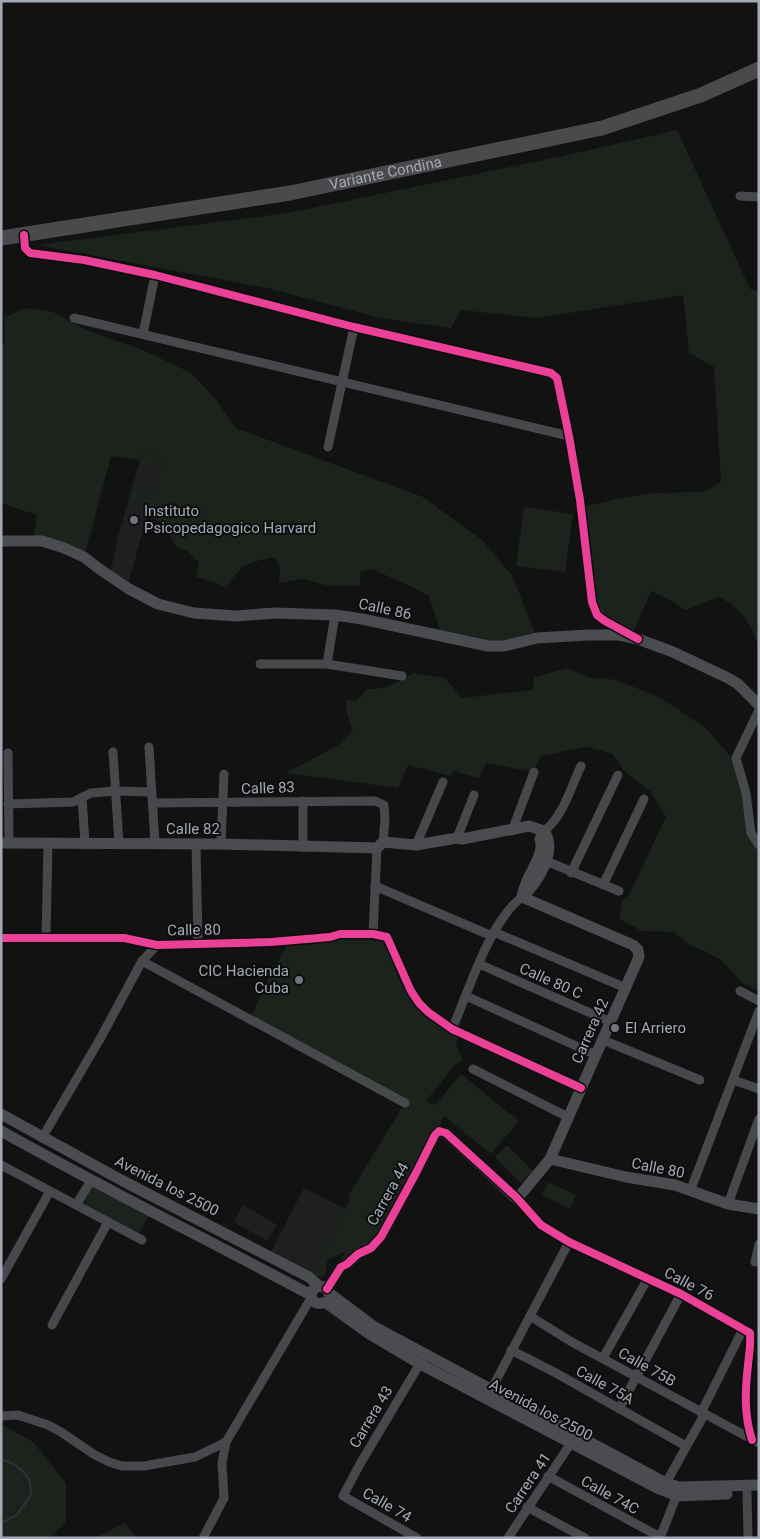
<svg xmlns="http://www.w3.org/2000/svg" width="760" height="1539" font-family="Roboto,sans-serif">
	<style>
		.built { fill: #1f1f21 }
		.green { fill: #1c231d }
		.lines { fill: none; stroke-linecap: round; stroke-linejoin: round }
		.stream { stroke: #283136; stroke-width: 2.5 }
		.street { stroke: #47484c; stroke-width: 9 }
		.secondary { stroke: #4b4c50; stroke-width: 11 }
		.highway { stroke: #4a4a4d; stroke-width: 15 }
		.cycleway-casing { stroke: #0d0d0e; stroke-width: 11 }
		.cycleway { stroke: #ea4096; stroke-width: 8 }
		.poi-dot { fill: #70747c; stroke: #0d0d0e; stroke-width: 2 }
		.labels { text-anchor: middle; stroke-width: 4; stroke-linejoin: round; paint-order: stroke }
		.street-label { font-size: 15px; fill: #a3a9b4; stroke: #0d0d0e }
		.poi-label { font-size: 15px; fill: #a3a9b4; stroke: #0d0d0e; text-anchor: start }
	</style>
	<rect width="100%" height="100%" fill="#121213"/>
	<!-- built -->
	<g class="built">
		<path d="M 143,451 L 163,458 L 128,585 L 111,571 L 118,536 Z"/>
		<path d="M 304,1188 L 345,1209 L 311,1275 L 269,1256 Z"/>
		<path d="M 243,1205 L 277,1225 L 267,1241 L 234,1222 Z"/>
	</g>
	<!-- green -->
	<g class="green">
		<path d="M 677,130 L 750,289 L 759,291 L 759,649 C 752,624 743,609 719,597 L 685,610 L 674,602 L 651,591 L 632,636 L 595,611 L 581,507 L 627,497 L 656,493 L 703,492 L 721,482 L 714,367 L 689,353 L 683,295 L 537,318 L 461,310 L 451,328 L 380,318 L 267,288 L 37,245 L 288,213 L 563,156 Z"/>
		<path d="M 25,308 L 53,312 L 86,330 L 143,350 L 191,373 L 214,397 L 236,428 L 423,497 L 482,540 L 512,575 L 537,638 L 512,644 L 442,636 L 429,596 L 409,585 L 371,569 L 360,572 L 360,586 L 330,586 L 302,579 L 279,583 L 280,568 L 275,557 C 246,563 243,563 226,588 L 215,582 L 196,577 L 199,562 L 186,550 L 178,548 L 160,522 L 146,516 L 163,458 L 143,451 L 140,460 L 111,456 L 84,557 L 33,542 L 37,515 L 1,503 L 1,345 L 5,343 L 4,318 Z"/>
		<path d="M 144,453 L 161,458 L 157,469 L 141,464 Z"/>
		<path d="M 131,490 L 141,492 L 137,506 L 127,504 Z"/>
		<path d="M 524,507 L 573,514 L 565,572 L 516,566 Z"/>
		<path d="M 568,668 L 588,677 L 616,680 L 659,697 L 706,728 L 732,758 L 746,793 L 759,847 L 759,991 L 744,984 L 720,959 L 685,942 L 675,932 L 642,931 L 619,919 L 623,899 L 629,895 L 666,817 L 650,791 L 623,770 L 613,754 L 587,747 L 540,756 L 534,772 L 486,763 L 479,778 L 454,771 L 451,776 L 408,765 L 398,788 L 286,773 L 340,744 L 353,731 L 346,709 L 346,700 L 357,701 L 367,689 C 385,690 398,683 413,673 L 445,678 L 462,698 L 533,690 L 534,677 Z"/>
		<path d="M 387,937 L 412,1001 L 419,1003 L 459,1032 L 456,1045 L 463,1060 L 455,1065 L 426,1101 L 435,1105 L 461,1074 L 519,1121 L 491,1154 L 444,1116 L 412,1176 L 373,1240 L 347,1264 L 341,1258 L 346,1252 L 341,1253 L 327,1261 L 326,1273 L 322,1277 L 311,1275 L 349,1202 L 348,1196 L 401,1109 L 406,1106 L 408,1099 L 405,1103 L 250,1019 L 264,988 L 289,941 L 323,938 Z"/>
		<path d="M 507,1145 L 533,1171 L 521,1183 L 495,1157 Z"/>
		<path d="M 548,1182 L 576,1195 L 570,1209 L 542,1195 Z"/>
		<path d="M 93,1186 L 149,1216 L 139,1233 L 83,1205 Z"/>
		<path d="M 1,1424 L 33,1442 L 66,1483 L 66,1522 L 49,1538 L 1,1538 Z"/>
		<path d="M 125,1523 L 137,1538 L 94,1538 Z"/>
	</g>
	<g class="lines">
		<!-- stream -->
		<path class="stream" d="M 1,1459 C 12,1462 26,1471 30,1482 C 31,1486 30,1491 31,1495 L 17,1515 L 1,1523"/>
		<!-- street -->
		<g class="street">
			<path d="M 740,196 L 759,197"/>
			<path d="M 24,235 L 25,248 L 30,253 L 84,260 L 155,275 L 354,327 L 551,373 L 557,378 L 569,436 L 580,500 L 592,602 C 601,622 611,625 629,634"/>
			<path d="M 74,318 L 569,436"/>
			<path d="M 143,334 L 155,275"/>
			<path d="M 328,447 L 354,327"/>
			<path d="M 260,664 L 327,664 L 402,676"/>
			<path d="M 327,664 L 335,615"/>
			<path d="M 759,710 L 736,758 L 746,793 L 751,833 L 759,845"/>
			<path d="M 149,747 L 155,844"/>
			<path d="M 113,752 L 119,844"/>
			<path d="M 8,753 L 9,843"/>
			<path d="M 82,797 L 85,844"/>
			<path d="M 153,803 L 375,801 L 384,805 L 385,819 L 383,842"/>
			<path d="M 8,804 L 73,802 L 91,793 L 115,791 L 152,792"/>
			<path d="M 512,831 L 534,772"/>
			<path d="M 544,831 C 563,817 571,787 581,766"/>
			<path d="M 457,838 L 474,795"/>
			<path d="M 196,844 L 198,943"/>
			<path d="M 221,844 L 224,774"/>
			<path d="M 416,845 L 443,782"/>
			<path d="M 303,847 L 303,801"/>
			<path d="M 546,861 L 619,891"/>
			<path d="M 571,873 L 618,775"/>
			<path d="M 603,885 L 644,799"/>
			<path d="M 375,886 L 492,936"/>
			<path d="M 494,932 L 626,988"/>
			<path d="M 373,934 L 377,848"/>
			<path d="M 1,938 L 124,938 L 157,945 L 271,942 L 330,937 L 340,934 L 373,934 L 387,937 L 411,991 L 419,1003 L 428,1012 L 452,1029 L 581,1088"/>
			<path d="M 46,938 L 48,843"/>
			<path d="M 142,961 L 405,1103"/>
			<path d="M 479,964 L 611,1022"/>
			<path d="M 740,991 L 759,1001"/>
			<path d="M 466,996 L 596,1055"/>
			<path d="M 452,1029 C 469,991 489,922 522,897"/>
			<path d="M 603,1040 L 700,1080"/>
			<path d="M 473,1069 L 568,1117"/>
			<path d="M 733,1080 L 759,1089"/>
			<path d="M 42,1138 L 100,1039 L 142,961 L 157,945"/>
			<path d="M 1,1165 L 142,1240"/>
			<path d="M 691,1189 L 759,1011"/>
			<path d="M 517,1199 L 541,1225 L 569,1242 L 681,1294 L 750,1333 C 751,1344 749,1354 748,1365 C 745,1391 744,1415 752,1440"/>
			<path d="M 728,1204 L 759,1119"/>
			<path d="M 76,1205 L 91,1181"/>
			<path d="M 755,1262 L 759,1244"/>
			<path d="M 1,1279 L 50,1191"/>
			<path d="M 530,1316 L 570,1341 L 759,1443"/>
			<path d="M 52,1325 L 108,1222"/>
			<path d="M 511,1350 L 554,1372 L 686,1446"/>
			<path d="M 603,1358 L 648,1278"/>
			<path d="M 489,1394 L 569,1242"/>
			<path d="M 619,1409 L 681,1294"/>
			<path d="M 701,1413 L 743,1329"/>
			<path d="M 1,1416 L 18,1415 L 48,1425 L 61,1432 L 95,1455 L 109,1462 L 122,1466 L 144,1466 L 195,1457 L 226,1442"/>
			<path d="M 548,1476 L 660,1537"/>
			<path d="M 666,1483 L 704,1415"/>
			<path d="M 747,1492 L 748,1538"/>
			<path d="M 527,1507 L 585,1538"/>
			<path d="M 203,1538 L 224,1498 L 222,1463 L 226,1442 L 311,1298"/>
			<path d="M 417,1538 L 343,1496 L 360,1464 L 422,1360"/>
			<path d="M 508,1538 L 571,1443"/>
			<path d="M 660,1538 L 678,1492"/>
		</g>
		<!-- secondary -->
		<g class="secondary">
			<path d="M 1,541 L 42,541 L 64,548 L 84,557 L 98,568 L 129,589 L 158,604 L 194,613 L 236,616 L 275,613 L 335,615 L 362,619 L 488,646 L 504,646 L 537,638 L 588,635 L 619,635 L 638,639 L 673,652 L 728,678 L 738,684 L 759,705"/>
			<path d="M 1,843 L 221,844 L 377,848 L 383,842 L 416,845 L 457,838 L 462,839 L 529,826 L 544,831 C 558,850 538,883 522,897"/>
			<path d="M 522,897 C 524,876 546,857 540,839"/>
			<path d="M 1,1114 L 123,1181 L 309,1277 L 319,1286 L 325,1287 L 329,1293 L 373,1326 L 666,1483 L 679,1487 L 759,1485"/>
			<path d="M 1,1131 C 103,1188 208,1240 311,1295"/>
			<path d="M 550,1159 L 626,1177 L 675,1185 L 728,1204 L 759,1209"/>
			<path d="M 319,1286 L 316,1287 L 311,1292 C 310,1301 316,1306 325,1302 L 368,1333 L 420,1364 L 657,1488 L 677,1496 L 727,1494"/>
			<path d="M 327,1289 L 341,1267 L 347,1264 L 358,1254 L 371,1248 L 381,1237 L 416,1173 L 435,1135 L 439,1131 L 446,1133 L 517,1199 L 550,1159 L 639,957 L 638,950 L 633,945 L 522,897"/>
		</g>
		<!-- highway -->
		<path class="highway" id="s1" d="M 1,238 L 290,193 L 602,128 L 701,95 L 759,69"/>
		<!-- cycleway casing -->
		<g class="cycleway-casing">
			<g id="cycleway">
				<path d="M 24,235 L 25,248 L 30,253 L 84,260 L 155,275 L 354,327 L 551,373 L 557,378 L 569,436 L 580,500 L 592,602 L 597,615 L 605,621 L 638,639"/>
				<path d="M 1,938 L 124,938 L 157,945 L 271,942 L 330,937 L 340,934 L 373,934 L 387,937 L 411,991 L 419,1003 L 428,1012 L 452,1029 L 581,1088"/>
				<path d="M 327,1289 L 341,1267 L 347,1264 L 358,1254 L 371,1248 L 381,1237 L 416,1173 L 435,1135 L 439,1131 L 446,1133 L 516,1197 L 541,1225 L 569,1242 L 681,1294 L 750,1333 C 751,1344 749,1354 748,1365 C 745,1391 744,1415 752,1440"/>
			</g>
		</g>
		<!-- cycleway -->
		<use href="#cycleway" class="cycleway"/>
	</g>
	<!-- markers -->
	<g class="poi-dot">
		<circle cx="134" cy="520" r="5"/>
		<circle cx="299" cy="980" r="5"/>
		<circle cx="615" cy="1028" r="5"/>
	</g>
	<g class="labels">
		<!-- street labels -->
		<g class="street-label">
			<text dy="5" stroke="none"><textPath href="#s1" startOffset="390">Variante Condina</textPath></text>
			<text transform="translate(385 609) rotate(12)" y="5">Calle 86</text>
			<text transform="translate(268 788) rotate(-2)" y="5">Calle 83</text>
			<text x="193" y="834">Calle 82</text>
			<text transform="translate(194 930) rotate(-1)" y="5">Calle 80</text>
			<text transform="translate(551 981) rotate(24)" y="5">Calle 80 C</text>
			<text transform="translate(590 1031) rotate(-66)" y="5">Carrera 42</text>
			<text transform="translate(658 1168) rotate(11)" y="5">Calle 80</text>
			<text transform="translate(167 1186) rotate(27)" y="5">Avenida los 2500</text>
			<text transform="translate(388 1194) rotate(-61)" y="5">Carrera 44</text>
			<text transform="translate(689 1284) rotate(28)" y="5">Calle 76</text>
			<text transform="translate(647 1367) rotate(29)" y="5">Calle 75B</text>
			<text transform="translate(605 1385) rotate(29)" y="5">Calle 75A</text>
			<text transform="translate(541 1410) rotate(28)" y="5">Avenida los 2500</text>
			<text transform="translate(371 1417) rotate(-59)" y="5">Carrera 43</text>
			<text transform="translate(528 1483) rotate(-56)" y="5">Carrera 41</text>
			<text transform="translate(610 1495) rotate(29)" y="5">Calle 74C</text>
			<text transform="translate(387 1505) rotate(30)" y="5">Calle 74</text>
		</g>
		<!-- poi labels -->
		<g class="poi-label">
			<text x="144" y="516">Instituto<tspan x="144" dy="17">Psicopedagogico Harvard</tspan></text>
			<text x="289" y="976" text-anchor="end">CIC Hacienda<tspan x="289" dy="17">Cuba</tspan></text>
			<text x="625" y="1033">El Arriero</text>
		</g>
	</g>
	<!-- border -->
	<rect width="760" height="1539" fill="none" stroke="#a3a9b4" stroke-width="5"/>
</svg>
